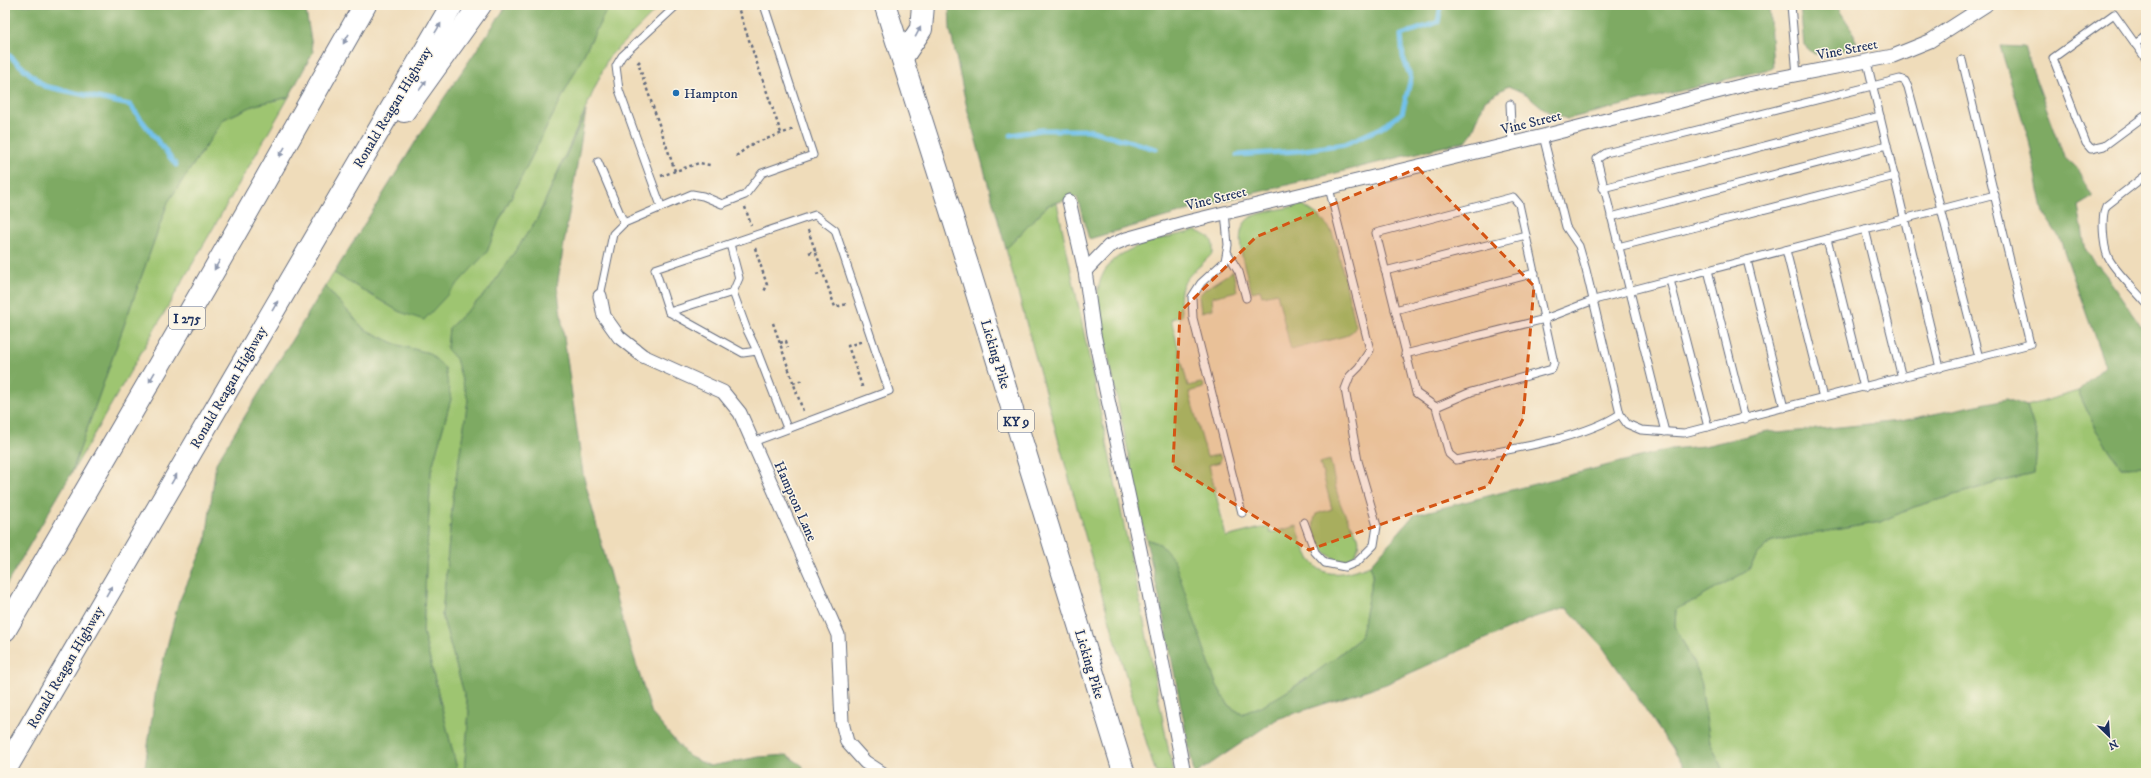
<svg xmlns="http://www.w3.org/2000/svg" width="2151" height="778" font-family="'IM FELL DW Pica',serif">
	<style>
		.green { fill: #9ec571; stroke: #5c7a68 }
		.forest { fill: #7eaa63; stroke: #4c6c60 }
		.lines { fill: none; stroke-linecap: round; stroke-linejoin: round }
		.stream { stroke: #71c1ec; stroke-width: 5 }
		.lane-casing { stroke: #656c7e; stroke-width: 9 }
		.street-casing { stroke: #656c7e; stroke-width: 15 }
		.primary-casing { stroke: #656c7e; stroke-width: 23 }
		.highway-casing { stroke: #656c7e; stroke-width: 24 }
		.path { stroke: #656c7e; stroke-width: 2.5; stroke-dasharray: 3 3; stroke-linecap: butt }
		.lane { stroke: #fff; stroke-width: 7 }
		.street { stroke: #fff; stroke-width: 13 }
		.primary { stroke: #fff; stroke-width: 21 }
		.highway { stroke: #fff; stroke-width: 22 }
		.oneway { fill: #8d97ae }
		.marked { fill: #d45514; fill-opacity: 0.2; stroke: #d45514; stroke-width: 3; stroke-dasharray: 8 5; stroke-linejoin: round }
		.poi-dot { fill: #1f6fb2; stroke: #fcf5e5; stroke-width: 1.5 }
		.labels { text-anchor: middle; stroke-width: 3; stroke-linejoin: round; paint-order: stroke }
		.shield { fill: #fcf5e5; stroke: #5e6a86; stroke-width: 1 }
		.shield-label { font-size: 13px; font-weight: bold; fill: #1b2f5e }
		.street-label { font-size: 14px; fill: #1b2f5e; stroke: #fcf5e5 }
		.poi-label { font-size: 14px; fill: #1b2f5e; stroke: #fcf5e5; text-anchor: start }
	</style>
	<rect width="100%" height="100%" fill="#fcf5e5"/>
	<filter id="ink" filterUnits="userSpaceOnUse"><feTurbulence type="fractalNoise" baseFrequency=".025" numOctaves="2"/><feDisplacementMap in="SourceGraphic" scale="8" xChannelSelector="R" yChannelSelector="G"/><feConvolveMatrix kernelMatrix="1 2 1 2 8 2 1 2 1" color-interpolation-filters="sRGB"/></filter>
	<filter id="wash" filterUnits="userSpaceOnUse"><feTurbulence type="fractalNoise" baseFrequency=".012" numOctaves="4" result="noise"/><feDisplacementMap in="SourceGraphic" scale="16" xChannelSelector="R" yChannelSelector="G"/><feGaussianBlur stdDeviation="0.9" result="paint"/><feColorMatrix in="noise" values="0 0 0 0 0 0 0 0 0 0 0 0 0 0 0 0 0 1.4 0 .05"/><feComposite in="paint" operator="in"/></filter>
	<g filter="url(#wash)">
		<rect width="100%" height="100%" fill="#efdcba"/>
		<!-- green -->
		<g class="green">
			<path d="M 609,5 L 661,5 L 608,58 L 537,219 L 488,291 L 449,328 L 447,349 L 456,358 L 468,400 L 453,498 L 442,615 L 469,711 L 464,773 L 458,773 L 423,632 L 431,471 L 451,399 L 429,353 L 398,345 L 364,329 L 325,286 L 334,273 L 400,312 L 487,252 L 499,221 Z"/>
			<path d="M 289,97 L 71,474 L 168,202 L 224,119 L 255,105 Z"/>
			<path d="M 1057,203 L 1143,617 L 1173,773 L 1156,773 C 1101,600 1054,424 1006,249 L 1048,205 Z"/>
			<path d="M 1303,205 L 1319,216 L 1331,230 L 1336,243 L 1356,326 L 1353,331 L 1345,336 L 1291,350 L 1277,293 L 1262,296 L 1260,290 L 1252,292 C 1247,273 1229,230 1251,217 C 1261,212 1291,207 1303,205 Z"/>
			<path d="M 1195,231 C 1208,235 1216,239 1212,254 C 1189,278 1175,279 1182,316 L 1171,319 L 1188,386 L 1201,383 L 1204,385 L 1203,388 L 1189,392 L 1207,457 L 1219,455 L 1221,457 L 1220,462 L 1209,465 L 1226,537 L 1269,526 L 1270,533 L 1297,526 C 1310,573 1323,583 1370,565 L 1373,573 L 1360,638 L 1322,668 L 1268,704 L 1242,714 L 1229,706 L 1216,684 L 1196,626 L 1160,544 L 1146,539 L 1100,316 C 1099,306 1097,294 1099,285 C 1108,245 1162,239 1195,231 Z"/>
			<path d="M 1233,271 L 1237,291 L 1212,297 L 1213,309 L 1201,312 L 1199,296 L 1205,289 Z"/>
			<path d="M 2078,391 L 2096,430 L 2121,467 L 2146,466 L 2146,773 L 1724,773 L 1710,742 L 1699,674 L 1675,626 L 1676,609 L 1696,600 L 1747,571 L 1758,554 L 1772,541 L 1880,522 L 1914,507 L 2002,481 L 2035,474 L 2037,437 L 2027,406 Z"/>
			<path d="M 1330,460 C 1334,476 1336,495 1343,510 C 1347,519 1354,528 1358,537 C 1360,542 1358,549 1355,554 C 1339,573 1304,543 1316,514 L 1332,509 L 1320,463 Z"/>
		</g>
		<!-- forest -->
		<g class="forest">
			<path d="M 5,5 L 305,5 L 313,52 L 289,97 L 255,105 L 224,119 L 168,202 L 71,474 L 5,587 Z"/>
			<path d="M 507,5 L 609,5 L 499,221 L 487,252 L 424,320 L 400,312 L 334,273 L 429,120 Z"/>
			<path d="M 949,5 L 1769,5 L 1773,68 L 1567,119 L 1548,112 L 1526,94 L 1508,86 L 1485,100 L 1472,133 L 1466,141 L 1218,202 L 1089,239 L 1077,197 L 1048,205 L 1006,249 L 967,108 L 950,29 Z"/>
			<path d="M 1800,5 L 1836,5 L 1854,33 L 1856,47 L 1832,53 L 1814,54 L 1804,45 Z"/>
			<path d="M 2000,46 L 2024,47 L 2064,156 L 2076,167 L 2093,197 L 2078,206 L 2086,251 L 2106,275 L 2146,333 L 2146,466 L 2121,467 L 2096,430 L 2078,391 L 2105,366 L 2059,237 L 2044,214 L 2029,141 Z"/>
			<path d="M 586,111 L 557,286 L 583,474 L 621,616 L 652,714 L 688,756 L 710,766 L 759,757 L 787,755 L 803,766 L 803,773 L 464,773 L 469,711 L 442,615 L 453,498 L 468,400 L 456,359 L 447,349 L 449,328 L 488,291 L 537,219 Z"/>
			<path d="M 325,286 L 364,329 L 398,345 L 429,353 L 445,368 L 451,399 L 431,471 L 423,632 L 458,773 L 144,773 L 156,689 L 178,604 L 206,541 L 216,463 Z"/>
			<path d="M 2006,399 L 2027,406 L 2037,437 L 2035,474 L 2002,481 L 1914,507 L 1880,522 L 1772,541 L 1758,554 L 1747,571 L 1696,600 L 1676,609 L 1675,626 L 1699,674 L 1710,742 L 1724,773 L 1689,773 L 1602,646 L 1567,608 L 1532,618 L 1386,684 L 1277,719 L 1197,773 L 1194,773 L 1163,615 L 1146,539 L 1160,544 L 1174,560 L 1216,684 L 1229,706 L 1242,714 C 1286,697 1324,667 1360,638 L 1373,574 L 1370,565 L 1414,515 L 1671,449 L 1704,446 L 1768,431 L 1778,433 L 1900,421 Z"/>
		</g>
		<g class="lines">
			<!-- stream -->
			<g class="stream">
				<path d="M 5,52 L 44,86 L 130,105 L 176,165"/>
				<path d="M 1011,135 L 1041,130 L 1089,130 L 1156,149"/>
				<path d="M 1237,155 L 1297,151 L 1345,144 L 1381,128 L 1402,113 L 1411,78 L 1403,57 L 1401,35 L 1438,22 L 1441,5"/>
			</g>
		</g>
	</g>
	<g filter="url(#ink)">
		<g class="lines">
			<!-- lane casing -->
			<g class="lane-casing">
				<g id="lane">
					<path d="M 1791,5 L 1797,75"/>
					<path d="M 2135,44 L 2146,36"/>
					<path d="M 2146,59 L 2114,14 L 2053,58 L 2086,143 L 2091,149 L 2104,146 L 2146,115"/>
					<path d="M 1867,62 L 1940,368"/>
					<path d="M 1510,104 L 1512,144"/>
					<path d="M 1543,136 L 1566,227 L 1579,246 L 1586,270 L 1620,414 L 1627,424 L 1641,430 L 1684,433 L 2030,344 L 1962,60"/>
					<path d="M 598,162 L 624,223"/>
					<path d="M 2146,175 L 2106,206 C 2101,217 2103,245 2108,257 C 2113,269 2137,292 2146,303"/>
					<path d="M 1603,188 L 1880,116"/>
					<path d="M 661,206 L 619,90 L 616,66 L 622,56 L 677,5"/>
					<path d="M 1225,212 L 1228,245 L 1225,261 L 1201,283 L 1192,297 L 1193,318 L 1242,513"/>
					<path d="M 1611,217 L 1887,145"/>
					<path d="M 1865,229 L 1902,378"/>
					<path d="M 1827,239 L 1864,388"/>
					<path d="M 730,244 L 739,278 L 733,292 L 747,330 L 757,351"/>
					<path d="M 1618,247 L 1895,176"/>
					<path d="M 1786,250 L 1823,398"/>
					<path d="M 1227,252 L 1239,272 L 1246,298"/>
					<path d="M 1747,260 L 1784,408"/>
					<path d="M 1708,270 L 1745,419"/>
					<path d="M 1385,271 L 1526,235"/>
					<path d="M 1670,280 L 1708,427"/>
					<path d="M 600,296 L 613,234 L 624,223 L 692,194 L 703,196 L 722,204 L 745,195 L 762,173 L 813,155 L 764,5"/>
					<path d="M 1395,310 L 1535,273"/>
					<path d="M 669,312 L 733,292"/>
					<path d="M 1405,354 L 1545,319 L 1594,300 L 1995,195"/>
					<path d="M 1436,407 L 1471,392 L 1552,369 L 1554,363 L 1519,204 L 1513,197 L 1376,233 L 1416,393 L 1436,407 L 1449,454 L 1456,460 C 1503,450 1581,440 1620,414"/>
					<path d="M 1665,432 L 1597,159 L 1606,153 L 1900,79 L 1905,81 L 1908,87 L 1941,209 L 1979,358"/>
					<path d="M 753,442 L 889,391 L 835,230 L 815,215 L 655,269 L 669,312 L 743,353 L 757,351 L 787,428"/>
					<path d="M 1304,522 L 1315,552 L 1325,563 L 1345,567 L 1357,562 L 1374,545 L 1377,526 L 1358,461 L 1345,389 L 1350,376 L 1359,367 L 1370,350 L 1329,188"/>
				</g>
			</g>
			<!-- street casing -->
			<g class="street-casing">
				<g id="street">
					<path d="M 1069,201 L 1085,271 L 1094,334 L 1145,573 L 1184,773"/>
					<path d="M 1085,271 L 1109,246 L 1126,239 L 1187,222 L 1543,136 L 1748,84 L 1893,56 L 1930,41 L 1986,5"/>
					<path d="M 600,296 L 604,316 L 619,337 L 643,356 L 723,392 L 740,413 L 838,635 L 842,722 L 847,742 L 865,762 L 882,773"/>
				</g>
			</g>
			<!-- primary casing -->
			<g class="primary-casing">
				<path id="primary" d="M 885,5 L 970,272 L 1124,773"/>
			</g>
			<!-- highway casing -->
			<g class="highway-casing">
				<g id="highway">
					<path d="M 903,56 L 921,29 L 923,5"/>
					<path d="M 404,111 L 480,5"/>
					<path d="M 5,630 L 205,286 L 365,5"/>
					<path d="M 5,770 L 452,5"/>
				</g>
			</g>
			<!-- path -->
			<g class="path">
				<path d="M 737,5 L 781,133"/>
				<path d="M 640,61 L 638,63 L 675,171"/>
				<path d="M 736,156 L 752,144 L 794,129"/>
				<path d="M 661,176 L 699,163 L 710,165"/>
				<path d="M 745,207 L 751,225"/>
				<path d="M 808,230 L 835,307 L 847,304"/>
				<path d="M 755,248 L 767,285 L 764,292"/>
				<path d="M 809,253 L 816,250"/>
				<path d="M 816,274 L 823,272"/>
				<path d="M 773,323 L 803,411"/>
				<path d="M 860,341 L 860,342 L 848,346 L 863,389"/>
				<path d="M 780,343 L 786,341 L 788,348"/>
				<path d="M 793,383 L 803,380"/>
			</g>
			<!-- lane -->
			<use href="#lane" class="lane"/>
			<!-- street -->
			<use href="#street" class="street"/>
			<!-- primary -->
			<use href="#primary" class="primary"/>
			<!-- highway -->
			<use href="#highway" class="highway"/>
		</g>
		<!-- one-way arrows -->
		<defs><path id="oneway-solid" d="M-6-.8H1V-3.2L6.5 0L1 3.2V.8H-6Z"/></defs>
		<g class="oneway">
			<use href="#oneway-solid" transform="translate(438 28) rotate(-59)"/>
			<use href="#oneway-solid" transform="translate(918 32) rotate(-62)"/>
			<use href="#oneway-solid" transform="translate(346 39) rotate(120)"/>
			<use href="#oneway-solid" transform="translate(423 85) rotate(-54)"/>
			<use href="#oneway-solid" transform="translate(282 152) rotate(120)"/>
			<use href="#oneway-solid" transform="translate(217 265) rotate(120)"/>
			<use href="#oneway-solid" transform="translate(275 306) rotate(-60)"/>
			<use href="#oneway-solid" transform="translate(152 377) rotate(120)"/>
			<use href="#oneway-solid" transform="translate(174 479) rotate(-60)"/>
			<use href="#oneway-solid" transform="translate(109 591) rotate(-60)"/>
		</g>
	</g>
	<!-- marked area -->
	<path class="marked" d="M 1418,168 L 1534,286 L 1523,419 L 1488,486 L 1309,550 L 1173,466 L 1180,312 L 1256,237 Z"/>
	<!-- markers -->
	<circle class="poi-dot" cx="676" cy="93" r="4"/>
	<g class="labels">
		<!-- shield labels -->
		<g class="shield">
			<rect x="169" y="307" width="36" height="22" rx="3"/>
			<rect x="998" y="410" width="36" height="22" rx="3"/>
		</g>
		<g class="shield-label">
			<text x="187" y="323">I 275</text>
			<text x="1016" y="426">KY 9</text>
		</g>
		<!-- street labels -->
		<g class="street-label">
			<text transform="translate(1847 49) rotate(-11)" y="5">Vine Street</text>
			<text transform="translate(392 107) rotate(-59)" y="5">Ronald Reagan Highway</text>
			<text transform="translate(1531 122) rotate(-14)" y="5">Vine Street</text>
			<text transform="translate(1216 198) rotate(-14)" y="5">Vine Street</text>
			<text transform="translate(996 354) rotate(73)" y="5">Licking Pike</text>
			<text transform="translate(228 387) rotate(-60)" y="5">Ronald Reagan Highway</text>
			<text transform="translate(796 501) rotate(66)" y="5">Hampton Lane</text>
			<text transform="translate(1090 664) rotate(73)" y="5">Licking Pike</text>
			<text transform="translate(65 667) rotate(-60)" y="5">Ronald Reagan Highway</text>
		</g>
		<!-- poi labels -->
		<g class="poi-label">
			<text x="684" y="98">Hampton</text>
		</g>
	</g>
	<!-- margin -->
	<rect width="2151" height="778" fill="none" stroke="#fcf5e5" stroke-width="20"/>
	<!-- north arrow -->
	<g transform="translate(2109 736) rotate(155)" stroke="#fcf5e5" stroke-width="3" paint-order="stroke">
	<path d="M0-3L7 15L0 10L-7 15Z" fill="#1b2f5e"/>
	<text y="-6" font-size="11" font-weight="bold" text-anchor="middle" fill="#1b2f5e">N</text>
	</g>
</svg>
